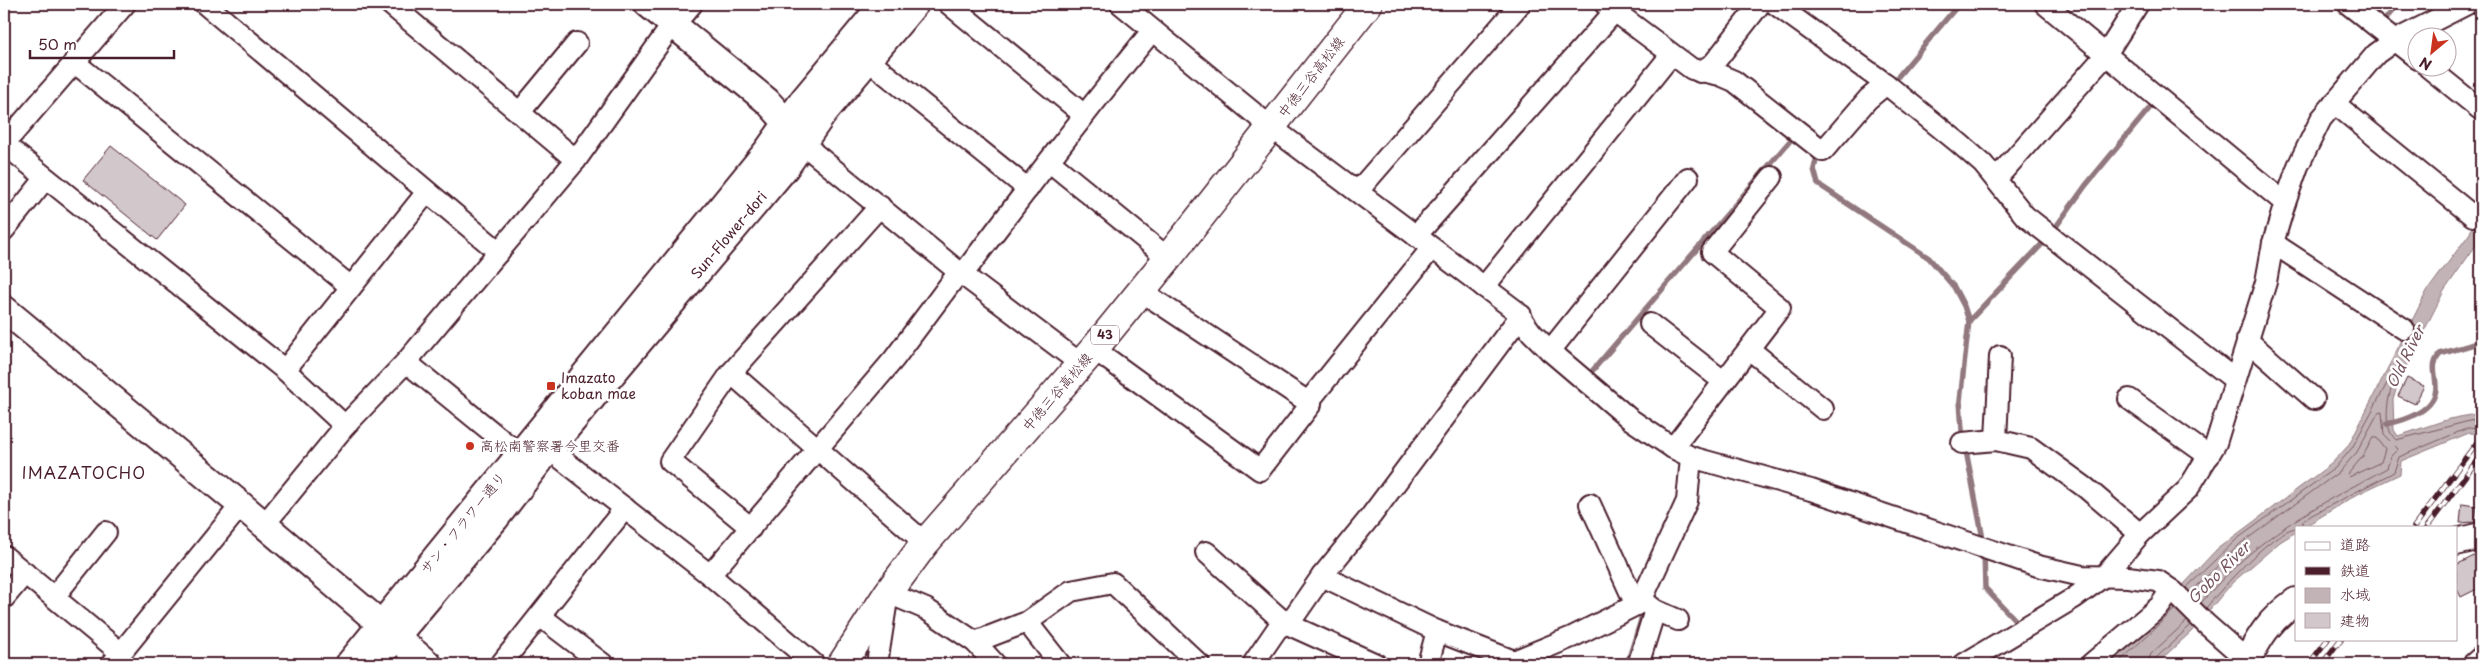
<svg xmlns="http://www.w3.org/2000/svg" width="2485" height="668" font-family="'Playpen Sans','Klee One',sans-serif">
	<style>
		.water { fill: #c1b3b6; stroke: #91787e }
		.lines { fill: none; stroke-linecap: round; stroke-linejoin: round }
		.shore { stroke: #7a5a63; stroke-width: 1 }
		.stream { stroke: #91787e; stroke-width: 5.5 }
		.building { fill: #d2c7cb; stroke: #4a1f2b }
		.minor-casing { stroke: #4a1f2b; stroke-width: 24 }
		.tertiary-casing { stroke: #4a1f2b; stroke-width: 30 }
		.primary-casing { stroke: #4a1f2b; stroke-width: 31 }
		.minor { stroke: #fff; stroke-width: 20 }
		.tertiary { stroke: #fff; stroke-width: 26 }
		.primary { stroke: #fff; stroke-width: 28 }
		.rail-casing { stroke: #4a1f2b; stroke-width: 5.5 }
		.rail { stroke: #fff; stroke-width: 4; stroke-dasharray: 11; stroke-linecap: butt }
		.poi-dot { fill: #c8321e; stroke: #fff; stroke-width: 2 }
		.labels { text-anchor: middle; stroke-width: 5; stroke-linejoin: round; paint-order: stroke }
		.shield { fill: #fff; stroke: #80626b; stroke-width: 1 }
		.shield-label { font-size: 12px; font-weight: bold; fill: #4a1f2b }
		.street-label { font-size: 14px; fill: #4a1f2b; stroke: #fff }
		.poi-label { font-size: 14px; fill: #4a1f2b; stroke: #fff; text-anchor: start }
		.water-label { font-size: 15px; font-style: italic; fill: #74535c; stroke: #fff }
		.quarter-label { font-size: 16px; letter-spacing: 1px; fill: #4a1f2b; stroke: #fff }
	</style>
	<rect width="100%" height="100%" fill="#fff"/>
	<filter id="ink" filterUnits="userSpaceOnUse"><feTurbulence type="fractalNoise" baseFrequency=".02" numOctaves="2"/><feDisplacementMap in="SourceGraphic" scale="10" xChannelSelector="R" yChannelSelector="G"/><feConvolveMatrix kernelMatrix="1 2 1 2 8 2 1 2 1" color-interpolation-filters="sRGB"/></filter>
	<g filter="url(#ink)">
		<!-- water -->
		<path class="water" d="M 2481,185 L 2481,238 L 2444,291 L 2398,383 L 2393,400 L 2394,430 L 2398,436 L 2449,419 L 2481,413 L 2481,434 L 2469,433 L 2401,461 L 2400,474 L 2358,494 L 2304,527 L 2296,527 L 2296,532 L 2280,542 L 2232,583 L 2191,632 L 2156,664 L 2099,664 L 2152,618 L 2217,549 L 2331,464 L 2348,446 L 2427,291 L 2470,233 L 2477,213 Z"/>
		<g class="lines">
			<!-- shore -->
			<g class="shore">
				<path d="M 2373,438 L 2377,438 L 2385,449 L 2381,462 L 2349,477 L 2348,474 L 2363,456 Z"/>
				<path d="M 2302,527 L 2303,521 L 2312,515 L 2394,472 L 2399,457 L 2468,428 L 2481,429"/>
				<path d="M 2186,588 L 2237,539 L 2335,468 L 2352,448 L 2391,376 L 2395,378 C 2388,394 2381,427 2396,440 L 2481,418"/>
				<path d="M 2190,593 L 2240,544 L 2339,472 L 2357,452 L 2378,413 L 2382,412 L 2384,435 L 2398,449 L 2391,456 L 2387,468 C 2312,509 2258,535 2201,603"/>
				<path d="M 2206,608 C 2221,589 2273,530 2296,528"/>
				<path d="M 2117,664 L 2175,609"/>
				<path d="M 2147,664 L 2151,654 L 2187,621"/>
				<path d="M 2154,664 L 2155,659 L 2191,625"/>
			</g>
			<!-- stream -->
			<g class="stream">
				<path d="M 2383,22 L 2398,4"/>
				<path d="M 1895,80 L 1959,4"/>
				<path d="M 1818,152 L 1814,169 L 1818,184 L 1929,258 L 1954,287 L 1964,306 L 1969,321 L 1960,401 L 1962,430 L 1984,544"/>
				<path d="M 2055,228 L 2086,185 L 2153,104"/>
				<path d="M 1969,321 L 2043,243"/>
				<path d="M 1593,370 L 1795,135"/>
				<path d="M 2387,424 C 2406,420 2436,410 2436,387 C 2436,373 2430,365 2440,354 L 2481,342"/>
				<path d="M 1984,552 L 1985,588 L 2020,625"/>
				<path d="M 1627,664 L 1641,620 L 1642,607"/>
			</g>
		</g>
		<!-- building -->
		<g class="building">
			<path d="M 111,146 L 185,205 L 157,240 L 83,180 Z"/>
			<path d="M 2407,378 L 2424,386 L 2415,404 L 2398,396 Z"/>
			<path d="M 2462,504 L 2477,506 L 2475,522 L 2460,523 Z"/>
			<path d="M 2476,555 L 2481,567 L 2481,587 L 2461,597 L 2456,587 L 2456,565 Z"/>
		</g>
		<g class="lines">
			<!-- minor casing -->
			<g class="minor-casing">
				<g id="minor">
					<path d="M 205,4 L 499,252"/>
					<path d="M 390,4 L 576,160"/>
					<path d="M 949,4 L 1083,114"/>
					<path d="M 1121,4 L 1267,124 L 1515,310 L 1532,333 L 1550,351 L 1630,419 L 1673,448 L 1691,457 L 1811,490 L 2038,566 L 2082,576 L 2128,577 L 2158,581 L 2174,592 L 2206,624 L 2247,660"/>
					<path d="M 1605,4 L 1692,69 L 1720,75 L 1734,81 L 1823,151 L 1868,99 L 1886,84"/>
					<path d="M 1775,4 L 1886,84 L 1959,143 L 1983,164 L 2025,216 L 2235,380"/>
					<path d="M 2045,4 L 2285,203"/>
					<path d="M 2348,4 L 2418,59"/>
					<path d="M 868,60 L 1028,189"/>
					<path d="M 74,62 L 351,287"/>
					<path d="M 2429,68 L 2481,110"/>
					<path d="M 1700,72 L 1714,63 L 1760,4"/>
					<path d="M 2334,103 L 2473,216"/>
					<path d="M 520,112 L 577,43"/>
					<path d="M 803,141 L 815,154 L 959,272 L 1081,364"/>
					<path d="M 4,144 L 285,370 L 345,426"/>
					<path d="M 4,144 L 125,4"/>
					<path d="M 1050,162 L 1168,258"/>
					<path d="M 1996,179 L 2105,56 L 2138,4"/>
					<path d="M 1358,191 L 1520,4"/>
					<path d="M 4,230 L 45,179"/>
					<path d="M 1416,236 L 1614,12"/>
					<path d="M 2273,243 L 2404,329"/>
					<path d="M 963,274 C 1025,192 1087,110 1152,31"/>
					<path d="M 1484,287 L 1671,55"/>
					<path d="M 1650,324 L 1723,381"/>
					<path d="M 2247,340 L 2314,399"/>
					<path d="M 1094,349 L 1260,470 L 1311,404 L 1141,291"/>
					<path d="M 1749,349 L 1823,409"/>
					<path d="M 1550,351 L 1688,178"/>
					<path d="M 406,362 L 519,454"/>
					<path d="M 285,370 L 427,192"/>
					<path d="M 731,373 L 925,543"/>
					<path d="M 2129,399 L 2209,456"/>
					<path d="M 1309,401 L 1431,249"/>
					<path d="M 1996,440 L 2000,356"/>
					<path d="M 1962,443 L 1996,440 L 2031,448 L 2086,488 L 2140,534"/>
					<path d="M 1673,448 L 1780,308 L 1712,252 L 1772,177"/>
					<path d="M 549,449 L 710,575 L 814,664"/>
					<path d="M 1590,504 L 1636,605"/>
					<path d="M 264,525 L 345,426 L 406,362 L 576,160 L 665,35 L 692,4"/>
					<path d="M 751,528 L 670,461 L 731,373 L 880,206"/>
					<path d="M 1206,552 L 1285,623 L 1376,664"/>
					<path d="M 4,556 L 121,653"/>
					<path d="M 710,575 L 894,359 L 959,272"/>
					<path d="M 1322,576 L 1437,631 L 1514,661 L 1572,637 L 1636,605 L 1642,599 L 1687,501 L 1691,457"/>
					<path d="M 54,597 L 106,532"/>
					<path d="M 4,598 L 25,573"/>
					<path d="M 1645,602 L 1655,610 L 1678,620"/>
					<path d="M 540,616 L 603,664"/>
					<path d="M 1027,622 L 1060,664"/>
					<path d="M 975,642 L 1027,622 L 1071,591 L 1113,583 L 1199,664"/>
					<path d="M 1639,662 L 1655,610"/>
					<path d="M 112,664 L 241,505"/>
					<path d="M 501,664 L 625,508"/>
					<path d="M 877,664 L 888,593 L 926,609 L 975,642 L 995,664"/>
					<path d="M 1253,664 L 1277,629 L 1293,618 L 1322,576 L 1371,516 L 1521,315"/>
					<path d="M 1428,664 L 1437,631"/>
					<path d="M 1964,664 L 2074,598 L 2104,576 L 2140,534 L 2188,489 L 2216,443 L 2266,282 L 2273,243 L 2285,203 L 2298,166 L 2321,119 L 2376,54 L 2394,41 L 2467,4"/>
					<path d="M 2091,664 L 2160,606 L 2171,590"/>
					<path d="M 2473,664 L 2481,657"/>
				</g>
			</g>
			<!-- tertiary casing -->
			<g class="tertiary-casing">
				<g id="tertiary">
					<path d="M 648,4 L 767,101 L 798,135"/>
					<path d="M 4,309 L 241,505 L 428,664"/>
					<path d="M 2456,542 L 2481,536"/>
					<path d="M 349,664 L 767,151 L 804,99 L 883,4"/>
					<path d="M 373,664 L 495,519 L 549,449 L 786,167 L 823,114 L 915,4"/>
					<path d="M 2245,664 C 2260,636 2269,620 2296,601"/>
				</g>
			</g>
			<!-- primary casing -->
			<g class="primary-casing">
				<path id="primary" d="M 842,664 L 888,593 L 925,543 L 1094,349 L 1168,258 L 1368,4"/>
			</g>
			<!-- minor -->
			<use href="#minor" class="minor"/>
			<!-- tertiary -->
			<use href="#tertiary" class="tertiary"/>
			<!-- primary -->
			<use href="#primary" class="primary"/>
			<!-- rail casing -->
			<g class="rail-casing">
				<g id="rail">
					<path d="M 2414,527 L 2481,437"/>
					<path d="M 2427,527 L 2481,455"/>
					<path d="M 2309,664 L 2328,639"/>
					<path d="M 2322,664 L 2341,639"/>
				</g>
			</g>
			<!-- rail -->
			<use href="#rail" class="rail"/>
		</g>
	</g>
	<!-- markers -->
	<g class="poi-dot">
		<rect x="546" y="381" width="10" height="10" rx="2.5"/>
		<circle cx="470" cy="446" r="5"/>
	</g>
	<g class="labels">
		<!-- shield labels -->
		<rect class="shield" x="1091" y="325.5" width="28" height="19" rx="4"/>
		<g class="shield-label">
			<text x="1105" y="339">43</text>
		</g>
		<!-- street labels -->
		<g class="street-label">
			<text transform="translate(1311 77) rotate(-52)" y="5">中徳三谷高松線</text>
			<text transform="translate(729 235) rotate(-50)" y="5">Sun-Flower-dori</text>
			<text transform="translate(1057 392) rotate(-49)" y="5">中徳三谷高松線</text>
			<text transform="translate(463 523) rotate(-51)" y="5">サン・フラワー通り</text>
		</g>
		<!-- poi labels -->
		<g class="poi-label">
			<text x="561" y="383">Imazato<tspan x="561" dy="16">koban mae</tspan></text>
			<text x="480" y="451">高松南警察署今里交番</text>
		</g>
		<!-- water labels -->
		<g class="water-label">
			<text transform="translate(2406 357) rotate(-64)" y="5">Old River</text>
			<text transform="translate(2219 573) rotate(-45)" y="5">Gobo River</text>
		</g>
		<!-- quarter labels -->
		<g class="quarter-label">
			<text x="84" y="479">IMAZATOCHO</text>
		</g>
	</g>
	<!-- margin -->
	<rect width="2485" height="668" fill="none" stroke="#fff" stroke-width="20"/>
	<rect x="10" y="10" width="2465" height="648" fill="none" stroke="#4a1f2b" stroke-width="2" filter="url(#ink)"/>
	<!-- legend -->
	<rect x="2295" y="526" width="162" height="115" fill="#ffffff" stroke="#b7a5aa"/>
	<rect x="2305" y="542" width="25" height="8" fill="#ffffff" stroke="#b7a5aa"/>
	<text x="2340" y="550" font-size="15" fill="#4a1f2b">道路</text>
	<rect x="2305" y="567" width="25" height="8" fill="#4a1f2b" stroke="#b7a5aa"/>
	<text x="2340" y="576" font-size="15" fill="#4a1f2b">鉄道</text>
	<rect x="2305" y="588" width="25" height="15" fill="#c1b3b6" stroke="#b7a5aa"/>
	<text x="2340" y="600" font-size="15" fill="#4a1f2b">水域</text>
	<rect x="2305" y="613" width="25" height="15" fill="#d2c7cb" stroke="#b7a5aa"/>
	<text x="2340" y="626" font-size="15" fill="#4a1f2b">建物</text>
	<!-- north arrow -->
	<g transform="translate(2432 52) rotate(209)"><circle r="24" fill="#ffffff" stroke="#b7a5aa"/>
	<path d="M0-4L9 19L0 12L-9 19Z" fill="#c8321e"/>
	<text y="-8" font-size="14" font-weight="bold" text-anchor="middle" fill="#4a1f2b">N</text>
	</g>
	<!-- scale -->
	<path d="M30 50v8h144v-8" fill="none" stroke="#4a1f2b" stroke-width="2.5"/>
	<text x="38" y="50" font-size="15" fill="#4a1f2b" stroke="#ffffff" stroke-width="4" paint-order="stroke">50 m</text>
</svg>
